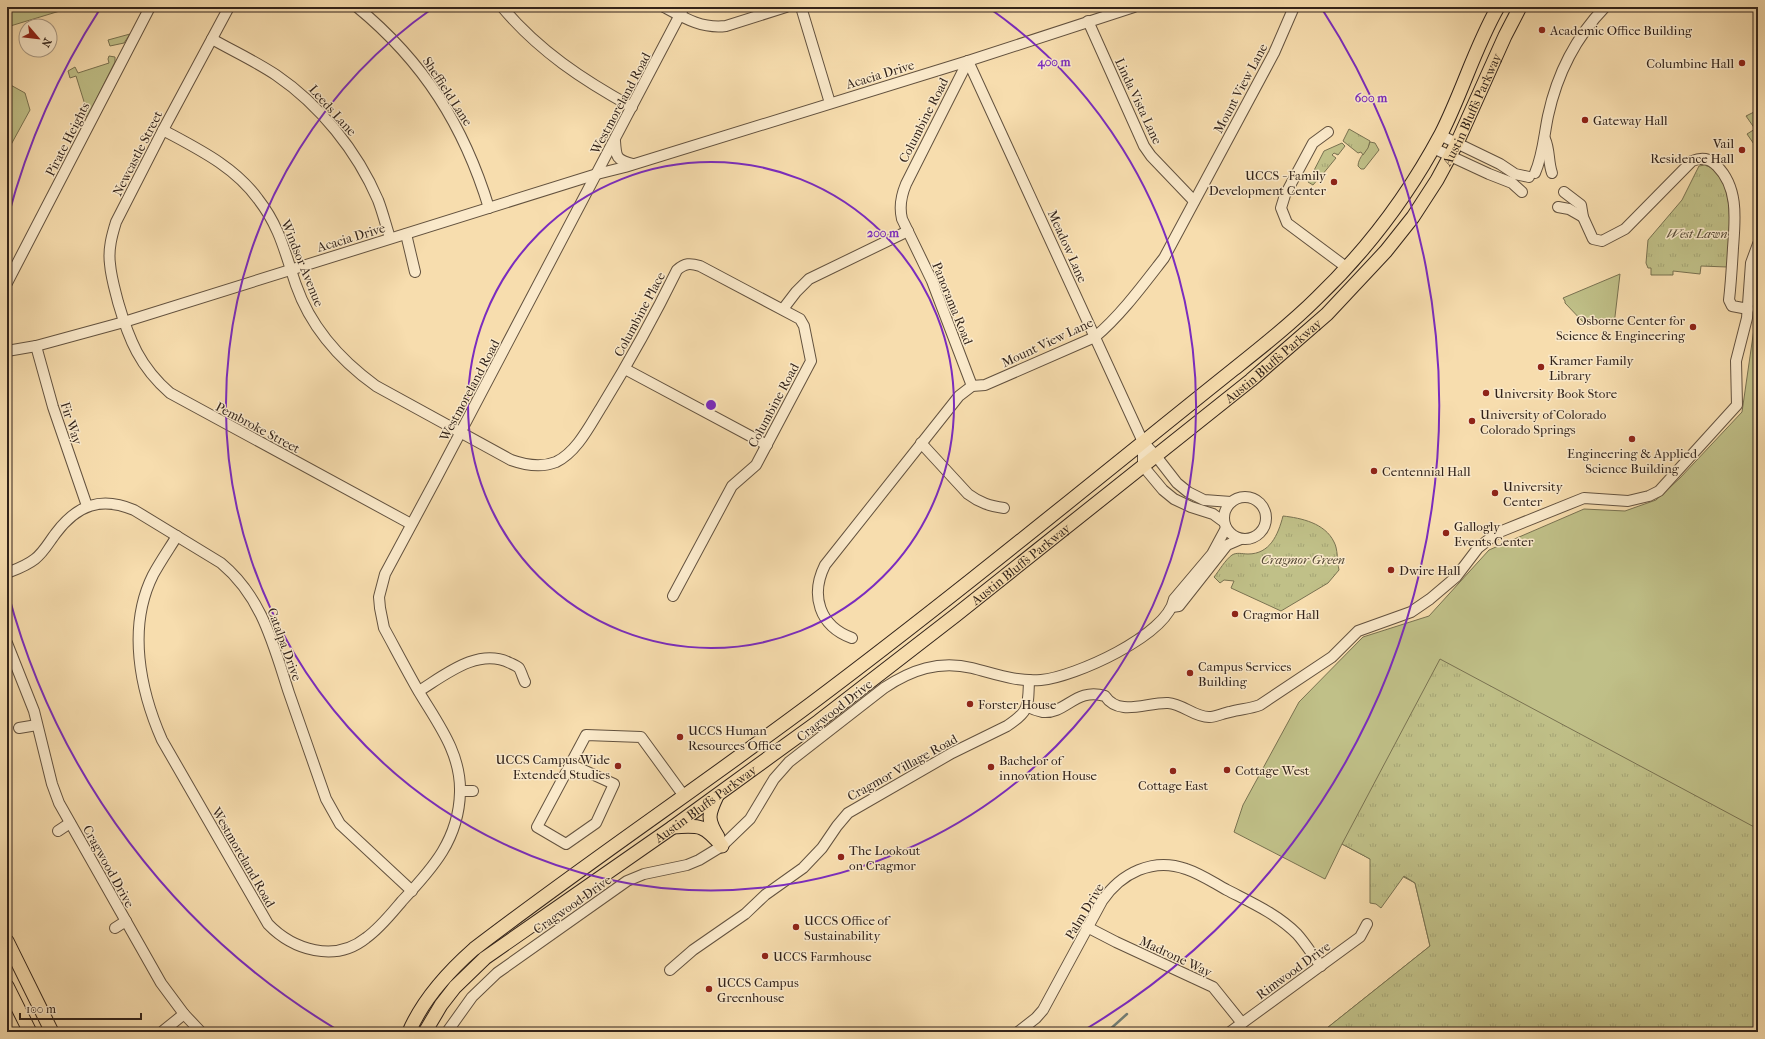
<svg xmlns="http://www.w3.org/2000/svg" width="1765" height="1039" font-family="'IM FELL French Canon',serif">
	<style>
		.grass { fill: #c0c088; stroke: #797251 }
		.park { fill: url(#park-tufts); stroke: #797251 }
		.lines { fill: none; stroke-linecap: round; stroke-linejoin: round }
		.stream { stroke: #737e75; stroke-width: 2.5 }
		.minor-casing { stroke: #63523f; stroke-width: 12 }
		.major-casing { stroke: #32231a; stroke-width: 15 }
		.minor { stroke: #fae9ca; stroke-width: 10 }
		.major { stroke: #f7ddae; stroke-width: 13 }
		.ring { fill: none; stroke: #7b2cbf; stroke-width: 2 }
		.poi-dot { fill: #8f2418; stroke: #fae9ca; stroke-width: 1.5 }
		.labels { text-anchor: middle; stroke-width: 3; stroke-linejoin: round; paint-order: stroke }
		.poi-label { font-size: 13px; fill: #32231a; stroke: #fae9ca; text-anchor: start }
		.street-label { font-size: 13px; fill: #32231a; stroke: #fae9ca }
		.park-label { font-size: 13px; font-style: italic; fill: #564a36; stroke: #fae9ca }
		.centre { fill: #7b2cbf; stroke: #fae9ca; stroke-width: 2 }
		.ring-label { font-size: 12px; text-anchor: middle; font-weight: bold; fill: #7b2cbf; stroke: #fae9ca; stroke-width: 3; stroke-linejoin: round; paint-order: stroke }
	</style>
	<defs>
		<pattern id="park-tufts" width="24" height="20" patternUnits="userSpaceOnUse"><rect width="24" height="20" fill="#c0c088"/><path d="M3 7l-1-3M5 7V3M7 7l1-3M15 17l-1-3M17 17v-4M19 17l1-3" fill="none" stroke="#a5a575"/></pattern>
	</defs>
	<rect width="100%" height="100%" fill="#f7ddae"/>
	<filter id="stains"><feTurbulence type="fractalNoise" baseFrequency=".005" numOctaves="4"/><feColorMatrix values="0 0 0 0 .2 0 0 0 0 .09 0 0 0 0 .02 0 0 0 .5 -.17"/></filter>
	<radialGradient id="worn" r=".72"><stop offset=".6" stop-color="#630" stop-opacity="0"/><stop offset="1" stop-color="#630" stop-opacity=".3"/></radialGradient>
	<!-- grass -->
	<g class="grass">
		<path d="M 7,7 L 73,7 L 7,27 Z"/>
		<path d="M 130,34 L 124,43 L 110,46 L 108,40 Z"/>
		<path d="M 109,56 L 115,57 L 115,62 L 88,116 L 83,117 L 80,110 L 86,108 L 76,76 L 70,78 L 68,71 L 75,67 L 78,73 L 109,63 L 108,59 Z"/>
		<path d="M 7,83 L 25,93 L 30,110 L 7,152 Z"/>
		<path d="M 1370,142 L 1375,143 L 1379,150 L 1364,169 L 1361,169 L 1358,166 C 1358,157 1368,150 1370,142 Z"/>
		<path d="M 1620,274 L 1614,325 C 1606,318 1594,318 1585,324 L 1565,303 L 1565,301 L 1563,298 Z"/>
		<path d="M 1758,301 L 1758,1032 L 1322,1032 L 1430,946 L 1415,883 L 1342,844 L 1325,879 L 1234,832 L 1243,805 L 1299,702 L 1363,637 L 1429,616 L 1489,550 L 1584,509 L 1625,511 L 1656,500 L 1680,478 L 1742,412 Z"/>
	</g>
	<!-- park -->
	<g class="park">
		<path d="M 1758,110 L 1758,150 L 1747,134 L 1755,129 L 1746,116 Z"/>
		<path d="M 1349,129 L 1370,141 L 1368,148 L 1363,155 L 1361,152 L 1358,153 L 1343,141 Z"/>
		<path d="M 1342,143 L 1345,146 L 1338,155 L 1334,153 L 1332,155 L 1336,158 L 1322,175 L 1318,172 L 1316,175 L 1319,178 L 1313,185 L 1308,182 L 1324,151 Z"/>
		<path d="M 1705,165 C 1738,174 1729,242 1727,267 L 1701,266 L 1700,274 L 1673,271 L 1673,275 L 1651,275 L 1651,268 L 1648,268 L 1646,263 L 1648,240 L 1682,200 L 1699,166 Z"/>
		<path d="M 1283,516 C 1301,518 1325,523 1334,542 C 1338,549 1337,561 1339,570 L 1328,583 L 1281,611 L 1231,588 L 1234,581 L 1224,580 L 1220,583 L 1214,577 C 1219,571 1225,560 1232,555 C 1237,552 1242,554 1248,554 C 1270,554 1278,535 1283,516 Z"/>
		<path d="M 1440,659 L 1758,829 L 1758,1032 L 1322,1032 L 1430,946 L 1415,883 L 1404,876 L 1381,908 L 1376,904 L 1370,903 L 1370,859 L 1342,844 Z"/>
	</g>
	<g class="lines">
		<!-- stream -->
		<path class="stream" d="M 1107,1032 L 1127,1014"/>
		<!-- minor casing -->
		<g class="minor-casing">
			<g id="minor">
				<path d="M 229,7 L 163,130 L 116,222 C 112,235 108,249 110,264 C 111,277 115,290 118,302 C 129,340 140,367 170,393 L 411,524"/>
				<path d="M 357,7 C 424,62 464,126 489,208"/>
				<path d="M 502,7 C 539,51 583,80 632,107"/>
				<path d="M 664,7 C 684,18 702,29 726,26 L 786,7"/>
				<path d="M 801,7 L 830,103"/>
				<path d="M 1088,21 L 1144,146 L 1151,156 L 1194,201"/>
				<path d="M 212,39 C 233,51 255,61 276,75 C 320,105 357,151 378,200 C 383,213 386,226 390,238"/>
				<path d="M 968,61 L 1143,442 L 1156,456 L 1177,483 L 1188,492 L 1204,500 L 1231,502"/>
				<path d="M 968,61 L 906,184 C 901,196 899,207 902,219 L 932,281 L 972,386"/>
				<path d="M 163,130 C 198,149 234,166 258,199 C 280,227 285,253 296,285 C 311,328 340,360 376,386 L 511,460 C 525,465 541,468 556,462 C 577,452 590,425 602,406 C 629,362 654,317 677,270 C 685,263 690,263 700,266 L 800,319 L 804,326 L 811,361 L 756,465 L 732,486 L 673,596"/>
				<path d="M 1328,132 L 1313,143 L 1285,195 L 1281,208 L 1287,223 L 1346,267"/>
				<path d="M 1440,135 L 1500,164 L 1515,174 L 1529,177"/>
				<path d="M 1545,139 C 1550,150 1548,162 1552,173"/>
				<path d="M 615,141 C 616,157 616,160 633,164"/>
				<path d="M 1433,148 L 1489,174 L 1512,183 L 1522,192"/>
				<path d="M 1535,173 C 1543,155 1544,135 1548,116 C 1557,74 1575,38 1605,7"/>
				<path d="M 1564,192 L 1581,205 L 1583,217 L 1593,239 L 1602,241 L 1625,229 L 1692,161 C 1702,157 1709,158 1717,166 C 1739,188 1735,220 1733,248 C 1732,265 1731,283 1729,300 L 1732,306 L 1748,309"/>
				<path d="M 1558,207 L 1569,209 L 1583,217"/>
				<path d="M 406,234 L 415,272"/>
				<path d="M 7,283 L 150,7"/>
				<path d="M 783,309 L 796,292 L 809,279 L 908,231"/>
				<path d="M 36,346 L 53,407 L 87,506"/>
				<path d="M 7,351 L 36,346 L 124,322 L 597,174 L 625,167 L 968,61 L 1134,7"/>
				<path d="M 625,369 L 767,445"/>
				<path d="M 1143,442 L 1143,466 L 1163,490 L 1174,499 L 1191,507 L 1213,514 L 1224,522"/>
				<path d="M 921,443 L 968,494 C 980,503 990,506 1004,508"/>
				<circle cx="1245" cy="518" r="21"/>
				<path d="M 177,536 C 169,549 160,562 153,575 C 127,627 140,690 162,740 L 268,924 C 293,950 335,963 366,938 C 380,928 391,914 402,901 C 433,868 459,839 460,792 C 461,753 438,724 419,692 C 407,671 396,650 384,628 L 380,608 L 379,597 L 385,574 L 436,479 L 684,7"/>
				<path d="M 7,573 C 17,569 26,566 35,559 C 44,552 49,542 56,533 C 77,505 101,496 134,510 L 221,563 C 262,597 273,644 289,693 C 301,728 314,764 326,799 L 340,824 L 412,891"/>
				<path d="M 1172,607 L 1179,606 L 1227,545 L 1241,539"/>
				<path d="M 852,638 C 819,626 810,595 825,565 L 959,396 L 972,386 L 985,385 L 1095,337 C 1121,315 1143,285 1164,258 L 1274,53 L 1294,7"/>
				<path d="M 7,643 L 34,711 L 52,784 L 59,803 L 161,983 L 184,1014 L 201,1032"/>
				<path d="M 419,691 C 445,675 478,647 510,663 C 512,664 517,666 519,668 C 521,671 523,678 525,682"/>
				<path d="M 1028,707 C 1032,709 1038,711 1043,712 C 1066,714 1076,687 1105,696 C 1119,717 1147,702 1168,703 C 1183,704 1194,717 1209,717 C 1216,717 1223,713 1230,712 C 1240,709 1250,709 1260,705 L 1332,657 L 1358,631 L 1411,612 L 1430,599 L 1456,577 L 1478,548 L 1497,533 L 1584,498 L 1628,501 L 1649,496 L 1659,491 L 1737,405 L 1736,361 L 1747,318 L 1751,263 L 1758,244"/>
				<path d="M 19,728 L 37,725"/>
				<path d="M 570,764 L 614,784 L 596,823 L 566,844 L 537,827 L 586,735 L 641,737 L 684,796"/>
				<path d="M 460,791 L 473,791"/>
				<path d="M 58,831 L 70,823"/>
				<path d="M 1087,927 L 1116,942 L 1213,987 L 1242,1023"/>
				<path d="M 115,928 L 126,921"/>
				<path d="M 670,970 L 693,950 L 745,914 L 765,895 L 803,868 L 822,848 L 837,826 L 848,813 L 952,753 L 1007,726 C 1030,711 1028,706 1029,680"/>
				<path d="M 163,1031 L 184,1014"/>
				<path d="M 447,1032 L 472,997 L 497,973 L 627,881 L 644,874 L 687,865 L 699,860 L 722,846 L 750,819 L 774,779 L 789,762 L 884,688 C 911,670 939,660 972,668 C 996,674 1016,682 1041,680 C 1074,677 1167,636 1174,599 L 1212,554 L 1226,528"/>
				<path d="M 1018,1032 L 1036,1018 L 1043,1010 L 1102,901 C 1121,873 1153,857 1186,869 C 1201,874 1214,883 1227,890 C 1252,903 1277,914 1297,934 C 1306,944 1313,956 1321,966"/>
				<path d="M 1230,1032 L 1360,937 L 1367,924"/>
			</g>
		</g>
		<!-- major casing -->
		<g class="major-casing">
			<g id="major">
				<path d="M 717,796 C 708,815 707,819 718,837"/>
				<path d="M 673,827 C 701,825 704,825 722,846"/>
				<path d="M 7,941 L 52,1032"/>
				<path d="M 7,986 L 30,1032"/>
				<path d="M 409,1032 C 423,999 448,972 474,949 C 585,864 701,786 812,703 C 956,595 1094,481 1234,369 C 1263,346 1291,324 1317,298 C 1366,251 1409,194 1441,134 C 1462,93 1475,47 1498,7"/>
				<path id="s1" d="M 425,1032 L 441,1005 L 455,987 L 485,958 L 673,827 L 819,721 L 956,615 L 1251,380 L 1327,314 L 1386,251 L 1413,217 L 1437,180 L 1457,143 L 1505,36 L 1520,7"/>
			</g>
		</g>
		<!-- minor -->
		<use href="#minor" class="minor"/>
		<!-- major -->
		<use href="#major" class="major"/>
	</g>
	<!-- distance rings -->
	<g class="ring">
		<circle cx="711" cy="405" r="243"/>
		<path d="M989 8A485 485 0 1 1 433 8"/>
		<path d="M336 1029A728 728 0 0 1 8 593M8 217A728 728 0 0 1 100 9M1322 9A728 728 0 0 1 1086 1029"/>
	</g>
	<!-- markers -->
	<g class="poi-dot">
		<circle cx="1542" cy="30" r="4"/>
		<circle cx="1742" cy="63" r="4"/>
		<circle cx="1585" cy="120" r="4"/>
		<circle cx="1742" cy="150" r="4"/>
		<circle cx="1334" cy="182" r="4"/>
		<circle cx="1693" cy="327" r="4"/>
		<circle cx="1541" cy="367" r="4"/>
		<circle cx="1486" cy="393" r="4"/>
		<circle cx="1472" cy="421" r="4"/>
		<circle cx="1632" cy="439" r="4"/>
		<circle cx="1374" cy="471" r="4"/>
		<circle cx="1495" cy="493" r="4"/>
		<circle cx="1446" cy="533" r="4"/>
		<circle cx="1391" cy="570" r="4"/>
		<circle cx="1235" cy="614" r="4"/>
		<circle cx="1190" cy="673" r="4"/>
		<circle cx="970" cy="704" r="4"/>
		<circle cx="680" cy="737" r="4"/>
		<circle cx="618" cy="766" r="4"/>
		<circle cx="991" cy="767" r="4"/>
		<circle cx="1227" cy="770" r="4"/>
		<circle cx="1173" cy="771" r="4"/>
		<circle cx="841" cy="857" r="4"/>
		<circle cx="796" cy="927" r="4"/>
		<circle cx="765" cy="956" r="4"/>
		<circle cx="709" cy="989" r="4"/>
	</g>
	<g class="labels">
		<!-- poi labels -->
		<g class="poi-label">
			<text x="1550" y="35">Academic Office Building</text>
			<text x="1734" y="68" text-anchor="end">Columbine Hall</text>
			<text x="1593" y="125">Gateway Hall</text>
			<text x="1734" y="148" text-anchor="end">Vail<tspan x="1734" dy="15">Residence Hall</tspan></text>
			<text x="1326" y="180" text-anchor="end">UCCS - Family<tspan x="1326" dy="15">Development Center</tspan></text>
			<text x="1685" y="325" text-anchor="end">Osborne Center for<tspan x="1685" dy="15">Science &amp; Engineering</tspan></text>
			<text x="1549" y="365">Kramer Family<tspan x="1549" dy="15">Library</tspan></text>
			<text x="1494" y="398">University Book Store</text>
			<text x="1480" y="419">University of Colorado<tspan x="1480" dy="15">Colorado Springs</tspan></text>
			<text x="1632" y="458" text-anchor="middle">Engineering &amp; Applied<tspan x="1632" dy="15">Science Building</tspan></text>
			<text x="1382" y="476">Centennial Hall</text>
			<text x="1503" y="491">University<tspan x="1503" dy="15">Center</tspan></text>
			<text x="1454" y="531">Gallogly<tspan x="1454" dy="15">Events Center</tspan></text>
			<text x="1399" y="575">Dwire Hall</text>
			<text x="1243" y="619">Cragmor Hall</text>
			<text x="1198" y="671">Campus Services<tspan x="1198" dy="15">Building</tspan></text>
			<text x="978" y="709">Forster House</text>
			<text x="688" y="735">UCCS Human<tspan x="688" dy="15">Resources Office</tspan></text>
			<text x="610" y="764" text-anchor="end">UCCS Campus Wide<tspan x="610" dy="15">Extended Studies</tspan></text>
			<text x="999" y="765">Bachelor of<tspan x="999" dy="15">innovation House</tspan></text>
			<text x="1235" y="775">Cottage West</text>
			<text x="1173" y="790" text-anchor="middle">Cottage East</text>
			<text x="849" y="855">The Lookout<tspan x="849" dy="15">on Cragmor</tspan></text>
			<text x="804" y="925">UCCS Office of<tspan x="804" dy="15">Sustainability</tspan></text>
			<text x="773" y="961">UCCS Farmhouse</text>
			<text x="717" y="987">UCCS Campus<tspan x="717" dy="15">Greenhouse</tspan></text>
		</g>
		<!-- street labels -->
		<g class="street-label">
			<text transform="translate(880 74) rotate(-17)" y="5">Acacia Drive</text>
			<text transform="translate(1240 88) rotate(-62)" y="5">Mount View Lane</text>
			<text transform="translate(448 91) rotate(57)" y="5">Sheffield Lane</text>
			<text transform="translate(1139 101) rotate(65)" y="5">Linda Vista Lane</text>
			<text transform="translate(620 103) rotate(-62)" y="5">Westmoreland Road</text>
			<text dy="5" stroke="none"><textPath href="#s1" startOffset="1409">Austin Bluffs Parkway</textPath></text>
			<text transform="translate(333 110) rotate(48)" y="5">Leeds Lane</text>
			<text transform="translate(923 120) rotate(-63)" y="5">Columbine Road</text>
			<text transform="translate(67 139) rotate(-63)" y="5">Pirate Heights</text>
			<text transform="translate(137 153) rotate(-63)" y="5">Newcastle Street</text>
			<text transform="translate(351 237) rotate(-17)" y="5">Acacia Drive</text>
			<text transform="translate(1068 246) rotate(66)" y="5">Meadow Lane</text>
			<text transform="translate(303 263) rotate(68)" y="5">Windsor Avenue</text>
			<text transform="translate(953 303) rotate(68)" y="5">Panorama Road</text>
			<text transform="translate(639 314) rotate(-62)" y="5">Columbine Place</text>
			<text transform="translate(1047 342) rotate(-25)" y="5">Mount View Lane</text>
			<text dy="5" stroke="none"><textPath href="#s1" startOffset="1085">Austin Bluffs Parkway</textPath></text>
			<text transform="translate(469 390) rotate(-62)" y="5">Westmoreland Road</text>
			<text transform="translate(773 405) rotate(-62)" y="5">Columbine Road</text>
			<text transform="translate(72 423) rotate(72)" y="5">Fir Way</text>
			<text transform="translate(258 427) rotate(28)" y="5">Pembroke Street</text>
			<text dy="5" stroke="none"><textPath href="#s1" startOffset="761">Austin Bluffs Parkway</textPath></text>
			<text transform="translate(285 644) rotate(70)" y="5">Catalpa Drive</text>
			<text transform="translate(834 710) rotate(-38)" y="5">Cragwood Drive</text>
			<text transform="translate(902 767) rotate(-29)" y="5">Cragmor Village Road</text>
			<text dy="5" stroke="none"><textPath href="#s1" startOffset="365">Austin Bluffs Parkway</textPath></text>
			<text transform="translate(244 857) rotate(60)" y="5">Westmoreland Road</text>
			<text transform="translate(109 866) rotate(61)" y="5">Cragwood Drive</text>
			<text transform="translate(572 904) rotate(-35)" y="5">Cragwood Drive</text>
			<text transform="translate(1084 911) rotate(-59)" y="5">Palm Drive</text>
			<text transform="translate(1176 956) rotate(25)" y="5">Madrone Way</text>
			<text transform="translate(1293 970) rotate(-36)" y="5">Rimwood Drive</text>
		</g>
		<!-- park labels -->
		<g class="park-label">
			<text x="1697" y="238">West Lawn</text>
			<text x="1303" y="564">Cragmor Green</text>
		</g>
	</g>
	<circle cx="711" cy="405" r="6" class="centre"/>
	<g class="ring-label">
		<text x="1054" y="66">400 m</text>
		<text x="1371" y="102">600 m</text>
		<text x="883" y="237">200 m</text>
	</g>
	<!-- margin -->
	<rect width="1765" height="1039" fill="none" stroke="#f7ddae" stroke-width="24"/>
	<rect x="8" y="8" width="1749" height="1023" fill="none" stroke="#32231a" stroke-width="2"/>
	<rect x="12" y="12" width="1741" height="1015" fill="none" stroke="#32231a"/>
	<!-- north arrow -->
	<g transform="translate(38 38) rotate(118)"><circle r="19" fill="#fae9ca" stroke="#aa9a84"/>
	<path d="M0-3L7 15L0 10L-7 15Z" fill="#8f2418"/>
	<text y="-6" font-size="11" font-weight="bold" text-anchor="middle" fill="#32231a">N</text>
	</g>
	<!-- scale -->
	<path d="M20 1013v6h121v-6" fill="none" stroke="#32231a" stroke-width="2"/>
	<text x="26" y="1013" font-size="12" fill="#32231a" stroke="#fae9ca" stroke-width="3" paint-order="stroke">100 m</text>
	<rect width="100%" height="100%" filter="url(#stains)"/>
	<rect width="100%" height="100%" fill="url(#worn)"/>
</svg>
